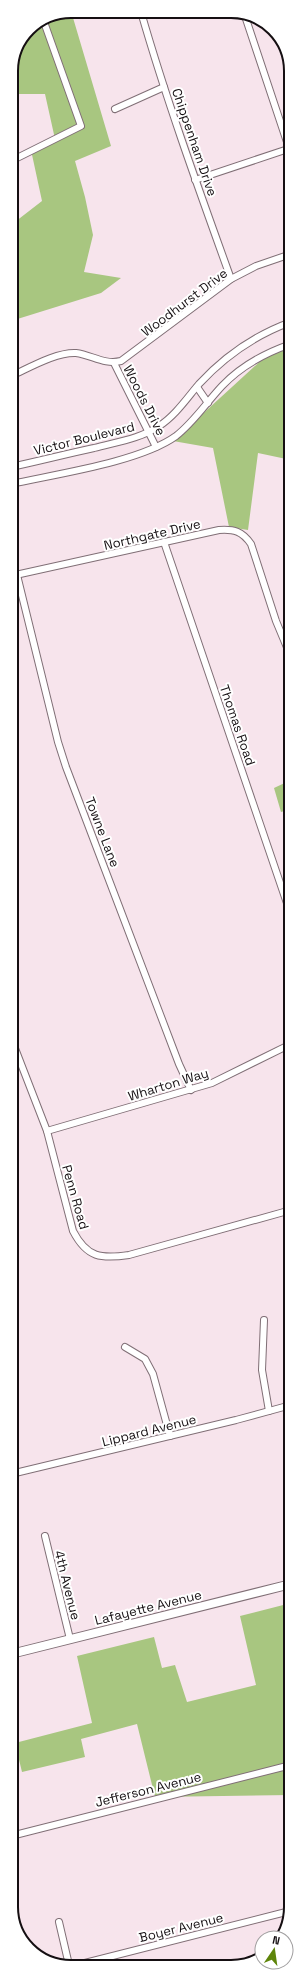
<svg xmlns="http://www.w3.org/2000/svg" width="302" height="1978" font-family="'Space Grotesk',sans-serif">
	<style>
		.forest { fill: #a8c680 }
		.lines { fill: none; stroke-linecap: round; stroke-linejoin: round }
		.street-casing { stroke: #806f76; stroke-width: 8 }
		.secondary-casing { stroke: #806f76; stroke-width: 10 }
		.street { stroke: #fff; stroke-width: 6 }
		.secondary { stroke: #fff; stroke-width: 8 }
		.labels { text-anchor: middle; stroke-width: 4; stroke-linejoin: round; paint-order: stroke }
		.street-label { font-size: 13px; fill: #150f12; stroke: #fff }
		.rim { fill: none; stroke: #150f12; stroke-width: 2 }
	</style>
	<rect width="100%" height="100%" fill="#f7e4ec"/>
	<!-- forest -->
	<g class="forest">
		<path d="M 71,11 L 111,146 L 75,161 L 85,197 L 93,235 L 84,272 L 121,278 L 101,293 L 11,321 L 11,225 L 42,201 L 31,150 L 55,139 L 45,94 L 11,94 L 11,71 L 29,28 Z"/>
		<path d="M 291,347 L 291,460 L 258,453 L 248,530 L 229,527 L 213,448 L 173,441 L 267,355 Z"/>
		<path d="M 291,780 L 291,809 L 281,812 L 274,788 Z"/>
		<path d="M 291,1603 L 291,1795 L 155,1797 L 137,1724 L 81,1739 L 85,1757 L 22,1772 L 15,1743 L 92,1723 L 77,1656 L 154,1637 L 162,1668 L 175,1665 L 187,1702 L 256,1685 L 240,1616 Z"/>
	</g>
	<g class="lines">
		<!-- street casing -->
		<g class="street-casing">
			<g id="street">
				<path d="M 141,12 C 167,102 199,190 231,279"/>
				<path d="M 244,13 L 289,148"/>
				<path d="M 115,109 L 164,87"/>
				<path d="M 11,161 L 81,126 L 44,22"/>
				<path d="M 195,180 L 291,148"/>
				<path d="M 114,363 L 156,447"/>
				<path d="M 11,376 C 29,368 56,352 76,353 C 92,355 104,365 121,361 L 231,279 L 256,266 L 291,254"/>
				<path d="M 197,387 L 208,403"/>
				<path d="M 11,467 C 39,461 66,454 94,448 C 116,442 140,439 159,426 C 175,416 187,398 199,384 C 224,357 255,335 291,322"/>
				<path d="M 11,484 C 56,474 140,462 176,436 C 194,422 206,403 222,386 C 240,367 265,353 291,344"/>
				<path d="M 164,542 L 291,915"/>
				<path d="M 17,575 L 58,742 L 66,767 L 179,1064 L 191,1090"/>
				<path d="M 11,576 L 219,530 C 234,529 242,531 251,544 L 276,621 L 291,657"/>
				<path d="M 11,1038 L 47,1131 L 73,1231 C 87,1258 101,1259 129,1255 L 291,1210"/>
				<path d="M 47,1131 L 212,1083 L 291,1044"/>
				<path d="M 264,1320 L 262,1370 L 269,1411"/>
				<path d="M 125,1347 L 145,1359 L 153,1374 L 170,1436"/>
				<path d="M 11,1474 L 236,1420 L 291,1405"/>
				<path d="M 45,1536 L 70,1639"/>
				<path d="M 11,1836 L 291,1765"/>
				<path d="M 59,1922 L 69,1965"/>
				<path d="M 77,1965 L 290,1911"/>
			</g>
		</g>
		<!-- secondary casing -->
		<g class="secondary-casing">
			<path id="secondary" d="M 11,1654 L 291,1584"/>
		</g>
		<!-- street -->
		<use href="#street" class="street"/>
		<!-- secondary -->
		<use href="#secondary" class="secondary"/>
	</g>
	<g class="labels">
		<!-- street labels -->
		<g class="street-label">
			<text transform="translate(195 142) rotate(71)" y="5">Chippenham Drive</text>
			<text transform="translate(184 302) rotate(-37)" y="5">Woodhurst Drive</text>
			<text transform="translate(145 400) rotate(63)" y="5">Woods Drive</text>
			<text transform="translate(84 438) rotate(-14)" y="5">Victor Boulevard</text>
			<text transform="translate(152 534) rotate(-13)" y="5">Northgate Drive</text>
			<text transform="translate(238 725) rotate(71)" y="5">Thomas Road</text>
			<text transform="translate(103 832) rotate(69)" y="5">Towne Lane</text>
			<text transform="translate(168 1084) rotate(-17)" y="5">Wharton Way</text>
			<text transform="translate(76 1197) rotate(74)" y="5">Penn Road</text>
			<text transform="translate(149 1430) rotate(-14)" y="5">Lippard Avenue</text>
			<text transform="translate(68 1585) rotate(76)" y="5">4th Avenue</text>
			<text transform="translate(148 1607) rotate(-14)" y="5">Lafayette Avenue</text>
			<text transform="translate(148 1789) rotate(-14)" y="5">Jefferson Avenue</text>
			<text transform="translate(181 1927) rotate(-14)" y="5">Boyer Avenue</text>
		</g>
	</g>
	<!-- crop -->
	<path d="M0 0H302V1978H0ZM71 18H231A53 53 0 0 1 284 71V1907A53 53 0 0 1 231 1960H71A53 53 0 0 1 18 1907V71A53 53 0 0 1 71 18Z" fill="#fff" fill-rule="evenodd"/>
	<path class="rim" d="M71 18H231A53 53 0 0 1 284 71V1907A53 53 0 0 1 231 1960H71A53 53 0 0 1 18 1907V71A53 53 0 0 1 71 18Z"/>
	<!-- north arrow -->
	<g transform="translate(274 1950) rotate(13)"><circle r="19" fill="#ffffff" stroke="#a19fa0"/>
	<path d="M0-3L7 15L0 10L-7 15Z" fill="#5e850a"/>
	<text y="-6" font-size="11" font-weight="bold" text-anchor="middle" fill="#150f12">N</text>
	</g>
</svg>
